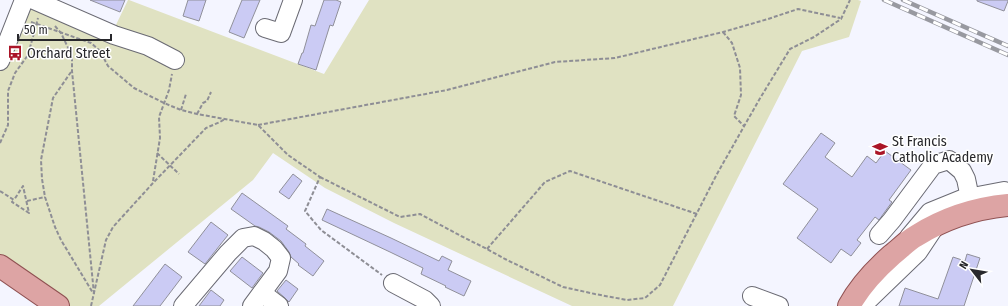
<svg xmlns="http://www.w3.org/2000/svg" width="1008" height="306" font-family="'Fira Sans Condensed',sans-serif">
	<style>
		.green { fill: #e0e2c2 }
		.building { fill: #cbcbf4; stroke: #90909a }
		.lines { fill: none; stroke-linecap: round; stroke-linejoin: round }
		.minor-casing { stroke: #6a6a73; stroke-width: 20 }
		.major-casing { stroke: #8f5152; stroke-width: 24 }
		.path { stroke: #8e8e95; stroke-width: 2; stroke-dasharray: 4 2; stroke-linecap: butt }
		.minor { stroke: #fff; stroke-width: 18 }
		.major { stroke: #dda4a4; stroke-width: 22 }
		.rail-casing { stroke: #9899a0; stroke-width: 4.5 }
		.rail { stroke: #fff; stroke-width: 3; stroke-dasharray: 9; stroke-linecap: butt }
		.labels { text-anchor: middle; stroke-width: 3; stroke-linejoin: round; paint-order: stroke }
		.poi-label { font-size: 14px; fill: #28282c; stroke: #fff; text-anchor: start }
	</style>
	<rect width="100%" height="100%" fill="#f4f5ff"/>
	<!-- green -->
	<path class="green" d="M 27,0 L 113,31 L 128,0 L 129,0 L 324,74 L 369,0 L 858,0 L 861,1 L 849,37 L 802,51 L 673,306 L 572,306 L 394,223 L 325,188 L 273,153 L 253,180 L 99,306 L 68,306 L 0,260 L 0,70 Z"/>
	<!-- building -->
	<g class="building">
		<path d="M 90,0 L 125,0 L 120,12 Z"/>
		<path d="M 188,0 L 206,0 L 199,21 L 183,16 Z"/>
		<path d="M 242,0 L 260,0 L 244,38 L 229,32 Z"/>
		<path d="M 324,0 L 336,0 L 341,2 L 333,26 L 330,25 L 316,70 L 298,64 L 302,53 L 303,53 L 311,25 L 315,26 Z"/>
		<path d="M 977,0 L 1008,0 L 1008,1 L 1004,11 L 977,1 Z"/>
		<path d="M 821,133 L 835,143 L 825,157 L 852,177 L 867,156 L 876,163 L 885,151 L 911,170 L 889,200 L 892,202 L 884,213 L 879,220 L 875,217 L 857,240 L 861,243 L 851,256 L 841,249 L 831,263 L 797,238 L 818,209 L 783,184 Z"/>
		<path d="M 293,174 L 302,181 L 289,199 L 279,192 Z"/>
		<path d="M 242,193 L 288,226 L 286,229 L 306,244 L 305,246 L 324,261 L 313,276 L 298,265 L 299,264 L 291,257 L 289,252 L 281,241 L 269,232 L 259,227 L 255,226 L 231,209 Z"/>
		<path d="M 327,209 L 391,238 L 439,261 L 442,256 L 452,261 L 448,270 L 471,281 L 464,296 L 445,287 L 446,286 L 421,274 L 423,268 L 390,252 L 322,220 Z"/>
		<path d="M 211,222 L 228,235 L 205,264 L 188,252 Z"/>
		<path d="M 967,254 L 980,258 L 964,306 L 899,306 L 905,288 L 938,299 L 953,257 L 965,261 Z"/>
		<path d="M 242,257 L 263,273 L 252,288 L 230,271 Z"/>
		<path d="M 165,264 L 182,277 L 160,306 L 133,306 Z"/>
		<path d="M 286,280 L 298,289 L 289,302 L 285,298 L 277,291 Z"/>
		<path d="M 211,290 L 224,300 L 220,306 L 199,306 Z"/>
	</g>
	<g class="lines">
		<!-- minor casing -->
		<g class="minor-casing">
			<g id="minor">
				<path d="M 34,0 L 114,35 L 148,46 L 175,60"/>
				<path d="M 265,28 L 281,33 L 293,0"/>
				<path d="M 0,61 L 24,0"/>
				<path d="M 879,235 L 892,220 L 933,165 L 949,160 L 962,171 L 966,179 L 970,198"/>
				<path d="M 909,237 L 930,212 L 962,199 L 1004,191 L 1008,192"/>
				<path d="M 393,283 L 425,300 L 431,306"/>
				<path d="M 262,293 L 279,306"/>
				<path d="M 752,296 L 779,306"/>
				<path d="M 183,306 L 228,253 L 243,238 L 254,236 L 264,241 L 274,249 L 281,258 L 278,271 L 252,306"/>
				<path d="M 862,306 L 918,252 L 936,225"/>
			</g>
		</g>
		<!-- major casing -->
		<g class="major-casing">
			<g id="major">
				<path d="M 0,266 L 58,306"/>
				<path d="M 849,306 C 860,286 875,270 892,255 C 900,249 907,241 916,236 C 943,219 976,208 1008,205"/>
			</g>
		</g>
		<!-- path -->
		<g class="path">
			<path d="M 31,22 L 91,43 L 100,51 L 108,66 L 134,88 L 164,103 L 181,110 L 197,114 L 258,125 L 288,155 L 320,177 L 305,211 L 321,230 L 382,275"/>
			<path d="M 55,26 L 61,33 L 72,56 L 72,71 L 94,294"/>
			<path d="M 723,32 L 732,43 L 740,68 L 741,95 L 734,116 L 744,126"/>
			<path d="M 71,72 L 53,98 L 41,160 L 42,179 L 45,197 L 55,227 L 61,240 L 93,293"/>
			<path d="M 181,110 L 186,94"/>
			<path d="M 197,114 L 203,103 L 207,101 L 211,92"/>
			<path d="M 258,125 L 447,90 L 555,62 L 615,58 L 723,32 L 768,19 L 798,9 L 840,18"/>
			<path d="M 0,143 L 8,125 L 8,91 L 15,73 L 28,55 L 38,18"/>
			<path d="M 157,153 L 179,174"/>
			<path d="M 320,177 L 400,217 L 420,214 L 461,236 L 487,249 L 505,259 L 563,287 L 595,294 L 627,300 L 645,298 L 660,285 L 717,174 L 759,100 L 790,49 L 814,37 L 841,19 L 850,0"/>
			<path d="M 153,181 L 160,138 L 159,117 L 169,90 L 172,74"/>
			<path d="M 0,191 L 14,200 L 12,202 L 29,213 L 23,186 L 14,200"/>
			<path d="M 27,201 L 45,197"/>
			<path d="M 487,249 L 545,182 L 570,171 L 697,214"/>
			<path d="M 91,306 L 106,240 L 113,227 L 153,183 L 206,128 L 220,122 L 225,119"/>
		</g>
		<!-- minor -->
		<use href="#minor" class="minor"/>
		<!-- major -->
		<use href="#major" class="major"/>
		<!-- rail casing -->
		<g class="rail-casing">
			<g id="rail">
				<path d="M 884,0 L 1008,55"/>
				<path d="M 903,0 L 1008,46"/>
			</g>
		</g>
		<!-- rail -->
		<use href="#rail" class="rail"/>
	</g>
	<!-- icons -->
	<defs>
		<g id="bus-bare" transform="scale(1.2)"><path d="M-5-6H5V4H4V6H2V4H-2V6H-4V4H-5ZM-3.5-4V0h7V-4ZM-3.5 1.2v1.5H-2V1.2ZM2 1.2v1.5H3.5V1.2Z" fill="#aa1427" stroke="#fff" stroke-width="2.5" paint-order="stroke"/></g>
		<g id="school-bare" transform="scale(1.2)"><path d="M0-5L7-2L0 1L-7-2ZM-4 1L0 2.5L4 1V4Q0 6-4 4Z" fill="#aa1427" stroke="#fff" stroke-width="2.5" paint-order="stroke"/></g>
	</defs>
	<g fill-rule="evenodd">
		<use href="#bus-bare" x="15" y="53"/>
		<use href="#school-bare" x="880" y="149"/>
	</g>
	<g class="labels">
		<!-- poi labels -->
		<g class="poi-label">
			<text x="27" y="58">Orchard Street</text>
			<text x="892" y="146">St Francis<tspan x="892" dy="16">Catholic Academy</tspan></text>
		</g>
	</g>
	<!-- north arrow -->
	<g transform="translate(972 270) rotate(301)" stroke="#ffffff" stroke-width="3" paint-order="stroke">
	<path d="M0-3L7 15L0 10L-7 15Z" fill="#28282c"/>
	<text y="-6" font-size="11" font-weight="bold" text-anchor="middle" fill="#28282c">N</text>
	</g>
	<!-- scale -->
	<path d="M18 34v6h93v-6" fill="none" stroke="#28282c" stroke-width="2"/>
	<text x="24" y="34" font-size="12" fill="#28282c" stroke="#ffffff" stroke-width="3" paint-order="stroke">50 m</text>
</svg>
